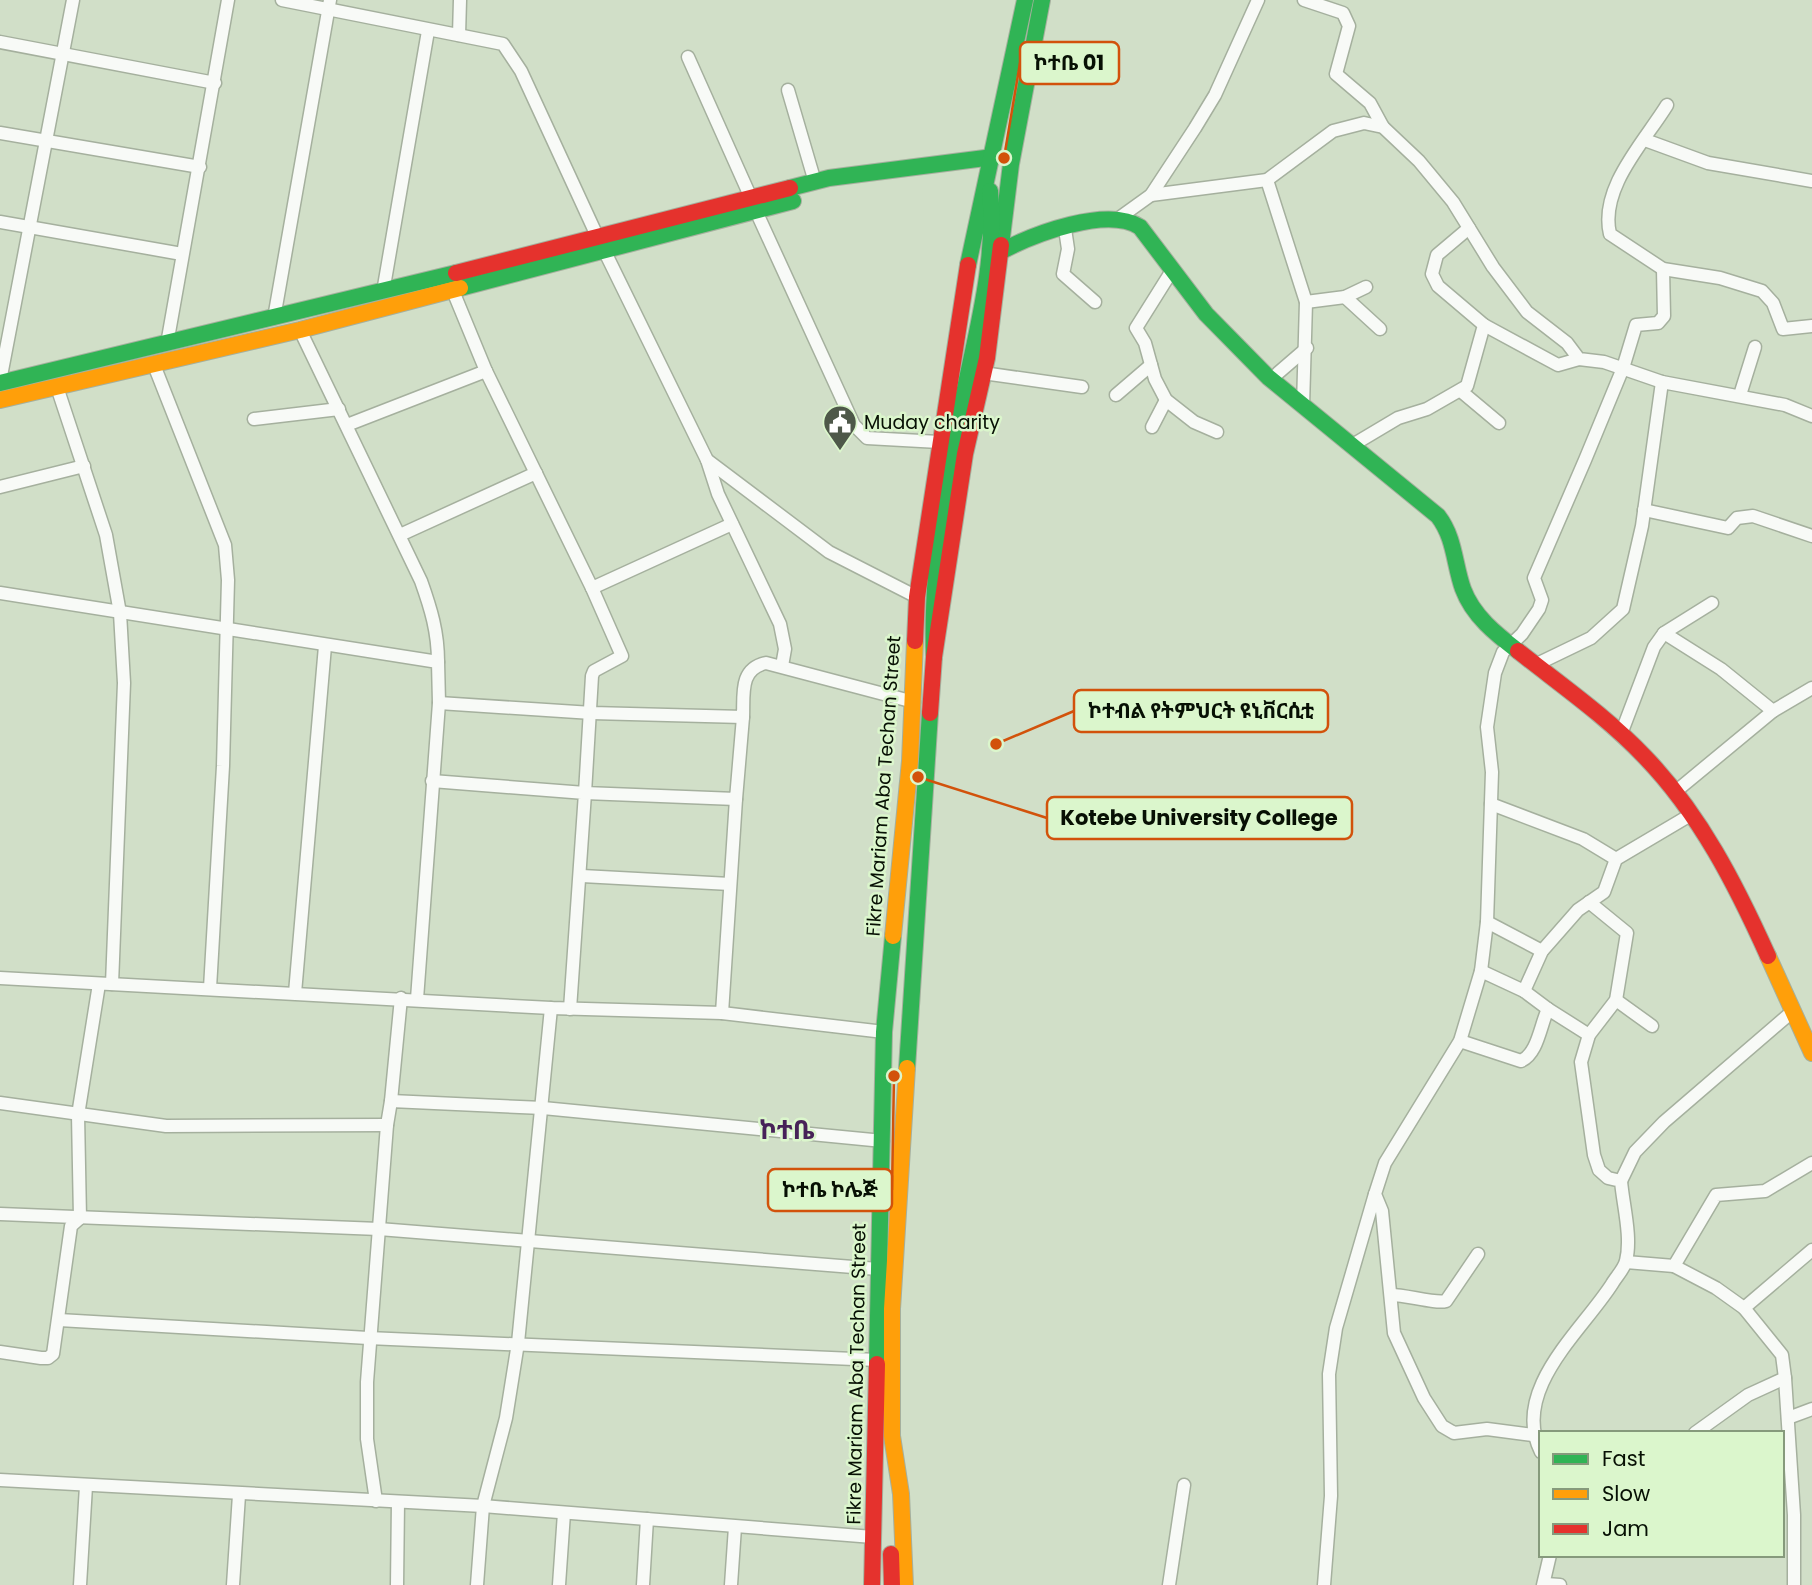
<svg xmlns="http://www.w3.org/2000/svg" width="1812" height="1585" font-family="Poppins,'Noto Sans Ethiopic',sans-serif">
	<style>
		.lines { fill: none; stroke-linecap: round; stroke-linejoin: round }
		.street-casing { stroke: #a5b09e; stroke-width: 15 }
		.fast-casing { stroke: #a5b09e; stroke-width: 18 }
		.slow-casing { stroke: #a5b09e; stroke-width: 18 }
		.jam-casing { stroke: #a5b09e; stroke-width: 18 }
		.street { stroke: #f8faf7; stroke-width: 12 }
		.fast { stroke: #30b455; stroke-width: 16 }
		.slow { stroke: #ff9f0a; stroke-width: 16 }
		.jam { stroke: #e5322d; stroke-width: 16 }
		.labels { text-anchor: middle; stroke-width: 5; stroke-linejoin: round; paint-order: stroke }
		.poi-label { font-size: 19px; fill: #071004; stroke: #dbf6cc; text-anchor: start }
		.street-label { font-size: 19px; fill: #071004; stroke: #dbf6cc }
		.district-label { font-size: 26px; font-weight: bold; fill: #472258; stroke: #dbf6cc }
		.leader { fill: none; stroke: #d2520b; stroke-width: 2.5 }
		.callout-dot { fill: #d2520b; stroke: #dbf6cc; stroke-width: 2.5 }
		.callout { fill: #dbf6cc; stroke: #d2520b; stroke-width: 2.5 }
		.callout-label { font-size: 21px; text-anchor: middle; font-weight: bold; fill: #071004 }
	</style>
	<rect width="100%" height="100%" fill="#d1dfc8"/>
	<g class="lines">
		<!-- street casing -->
		<g class="street-casing">
			<g id="street">
				<path d="M 282,0 L 503,44 L 521,71 L 598,238"/>
				<path d="M 1304,0 L 1343,13 L 1349,26 L 1336,74 L 1370,103 L 1383,127"/>
				<path d="M 459,35 L 460,0"/>
				<path d="M 0,42 L 215,83"/>
				<path d="M 688,57 L 751,198"/>
				<path d="M 788,90 L 815,182"/>
				<path d="M 1667,105 C 1645,141 1599,188 1610,234 L 1663,269 L 1720,278 L 1762,291 L 1773,303 L 1783,329 L 1812,326"/>
				<path d="M 0,133 L 200,167"/>
				<path d="M 1645,140 L 1708,163 L 1812,181"/>
				<path d="M 1267,180 L 1306,302 L 1303,406"/>
				<path d="M 1151,195 L 1267,180 L 1333,131 L 1364,123 L 1383,127 L 1419,161 L 1453,202 L 1493,267 L 1527,312 L 1567,343 L 1579,359 L 1604,362 L 1662,382"/>
				<path d="M 756,211 L 854,425 L 867,438 L 939,442"/>
				<path d="M 1119,218 L 1151,195 L 1195,128 L 1215,95 L 1258,0"/>
				<path d="M 0,222 L 182,254"/>
				<path d="M 1065,229 L 1068,249 L 1063,274 L 1095,302"/>
				<path d="M 605,252 L 707,460 L 829,552 L 917,597"/>
				<path d="M 1173,269 L 1136,328 L 1145,343 L 1155,379 L 1166,400 L 1194,422 L 1217,432"/>
				<path d="M 453,291 L 486,371 L 592,588 L 732,524"/>
				<path d="M 383,292 L 428,31"/>
				<path d="M 1345,297 L 1380,329"/>
				<path d="M 1306,302 L 1345,297 L 1366,287"/>
				<path d="M 274,318 L 330,0"/>
				<path d="M 1484,325 L 1558,365 L 1579,359"/>
				<path d="M 300,330 L 421,581 C 431,609 438,632 438,662"/>
				<path d="M 167,344 L 228,0"/>
				<path d="M 154,365 L 225,545 L 228,580 L 223,766 L 210,988"/>
				<path d="M 983,373 L 1082,387"/>
				<path d="M 1278,373 L 1307,348"/>
				<path d="M 0,381 L 73,0"/>
				<path d="M 57,387 L 106,535 L 120,613 L 124,683 L 112,984"/>
				<path d="M 1462,392 L 1499,423"/>
				<path d="M 1116,395 L 1151,365"/>
				<path d="M 1740,395 L 1755,347"/>
				<path d="M 254,419 L 339,409"/>
				<path d="M 347,425 L 486,371"/>
				<path d="M 1152,427 L 1166,400"/>
				<path d="M 1351,446 L 1398,418 L 1427,409 L 1467,386 L 1484,325 L 1438,286 L 1432,274 L 1437,255 L 1469,228"/>
				<path d="M 707,460 L 718,494 L 780,624 L 785,649 L 782,666"/>
				<path d="M 0,487 L 84,466"/>
				<path d="M 1644,510 L 1728,528 L 1737,518 L 1753,516 L 1812,536"/>
				<path d="M 400,535 L 536,473"/>
				<path d="M 592,588 L 622,656 L 594,671 L 592,676 L 585,793 L 736,799 L 743,717"/>
				<path d="M 0,593 L 438,662 L 439,703 L 417,999"/>
				<path d="M 1664,633 L 1721,669 L 1773,711"/>
				<path d="M 1535,665 L 1591,638 L 1623,609 L 1642,526 L 1662,382 L 1785,405 L 1812,416"/>
				<path d="M 439,703 L 592,713 L 743,717 C 744,694 739,669 766,663 L 914,702"/>
				<path d="M 1621,734 L 1654,647 L 1664,633 L 1712,603"/>
				<path d="M 432,781 L 585,793 L 570,1009"/>
				<path d="M 1675,792 L 1773,711 L 1812,688"/>
				<path d="M 1491,804 L 1583,839 L 1616,859"/>
				<path d="M 582,876 L 730,884"/>
				<path d="M 1487,922 L 1542,951"/>
				<path d="M 1481,971 L 1524,991 L 1542,951 L 1578,910 L 1604,892 L 1616,859 L 1692,814"/>
				<path d="M 0,978 L 551,1008 L 722,1013 L 884,1032"/>
				<path d="M 1524,991 L 1548,1009"/>
				<path d="M 295,993 L 325,646"/>
				<path d="M 1616,1000 L 1652,1026"/>
				<path d="M 722,1013 L 736,799"/>
				<path d="M 1460,1041 L 1521,1061 C 1538,1053 1540,1026 1548,1009 L 1589,1035"/>
				<path d="M 391,1101 L 401,998"/>
				<path d="M 0,1103 L 166,1126 L 387,1125"/>
				<path d="M 1621,1181 L 1635,1152 L 1664,1122 L 1793,1011"/>
				<path d="M 0,1214 L 379,1229 L 878,1269"/>
				<path d="M 80,1218 L 78,1115 L 99,984"/>
				<path d="M 1626,1262 L 1674,1266 L 1716,1195 L 1765,1191 L 1812,1163"/>
				<path d="M 1674,1266 L 1716,1288 L 1744,1308 L 1812,1250"/>
				<path d="M 1392,1295 C 1406,1295 1436,1304 1446,1301 L 1478,1254"/>
				<path d="M 59,1320 L 368,1338 L 877,1360"/>
				<path d="M 0,1352 L 41,1358 L 48,1358 L 53,1354 L 71,1226 L 80,1218"/>
				<path d="M 1785,1378 L 1794,1515 L 1794,1585"/>
				<path d="M 1788,1418 L 1812,1409"/>
				<path d="M 1695,1433 L 1748,1395 L 1785,1378 L 1782,1355 L 1744,1308"/>
				<path d="M 1533,1435 L 1487,1429 L 1454,1433 L 1442,1426 L 1424,1398 L 1394,1333 L 1382,1211 L 1375,1194 L 1385,1163 L 1460,1041 L 1481,971 L 1487,922 L 1492,772 L 1487,727 L 1495,673 L 1503,652 L 1522,634 L 1539,609 L 1542,600 L 1534,578 L 1585,460 L 1623,368 L 1636,325 L 1658,323 L 1664,316 L 1663,269"/>
				<path d="M 1541,1452 C 1510,1390 1582,1331 1612,1284 C 1616,1277 1624,1269 1626,1261 C 1632,1237 1623,1205 1621,1181 L 1608,1178 L 1599,1170 L 1594,1155 L 1581,1062 L 1589,1035 L 1616,1000 L 1627,933 L 1589,902"/>
				<path d="M 0,1480 L 483,1506 L 873,1537"/>
				<path d="M 376,1501 L 367,1439 L 367,1382 L 387,1125 L 391,1101 L 543,1108 L 883,1141"/>
				<path d="M 1546,1584 L 1560,1585"/>
				<path d="M 80,1585 L 86,1486"/>
				<path d="M 233,1585 L 239,1495"/>
				<path d="M 397,1585 L 398,1502"/>
				<path d="M 477,1585 L 483,1506 L 506,1418 L 518,1343 L 551,1008"/>
				<path d="M 559,1585 L 564,1513"/>
				<path d="M 643,1585 L 647,1519"/>
				<path d="M 731,1585 L 735,1527"/>
				<path d="M 1169,1585 L 1184,1485"/>
				<path d="M 1324,1585 L 1331,1496 L 1329,1374 L 1336,1328 L 1375,1194"/>
				<path d="M 1543,1585 L 1550,1555"/>
			</g>
		</g>
		<!-- fast casing -->
		<g class="fast-casing">
			<g id="fast">
				<path d="M 790,188 L 829,178 L 993,157"/>
				<path d="M 1001,245 L 1011,164 L 1042,0"/>
				<path d="M 1002,251 C 1034,234 1107,206 1140,227 L 1206,314 L 1268,377 L 1438,516 C 1455,538 1454,564 1463,589 C 1473,616 1496,634 1518,651"/>
				<path d="M 968,265 L 1025,0"/>
				<path d="M 460,288 L 793,201"/>
				<path d="M 0,383 L 456,273"/>
				<path d="M 934,657 C 931,575 944,489 961,408 C 975,336 997,264 990,191"/>
				<path d="M 907,1068 L 930,713"/>
				<path d="M 877,1364 L 884,1032 L 893,936"/>
			</g>
		</g>
		<!-- slow casing -->
		<g class="slow-casing">
			<g id="slow">
				<path d="M 0,400 L 300,330 L 460,288"/>
				<path d="M 893,936 L 910,761 L 915,641"/>
				<path d="M 1768,956 L 1812,1053"/>
				<path d="M 905,1585 L 901,1494 L 892,1436 L 892,1309 L 907,1068"/>
			</g>
		</g>
		<!-- jam casing -->
		<g class="jam-casing">
			<g id="jam">
				<path d="M 456,273 L 790,188"/>
				<path d="M 915,641 L 917,597 L 968,265"/>
				<path d="M 1518,651 C 1561,685 1607,717 1645,757 C 1700,814 1736,885 1768,956"/>
				<path d="M 930,713 L 934,657 L 965,454 L 987,358 L 1001,245"/>
				<path d="M 891,1554 L 892,1585"/>
				<path d="M 872,1585 L 877,1364"/>
			</g>
		</g>
		<!-- street -->
		<use href="#street" class="street"/>
		<!-- fast -->
		<use href="#fast" class="fast"/>
		<!-- slow -->
		<use href="#slow" class="slow"/>
		<!-- jam -->
		<use href="#jam" class="jam"/>
	</g>
	<!-- icons -->
	<defs>
		<g id="civic-pin" transform="scale(1.75)"><path d="M0 17L-7.5 6A9.5 9.5 0 1 1 7.5 6Z" fill="#4e5849" stroke="#dbf6cc"/><path d="M-.6-6.5H3V-4.5H.6V-3L4-1V1h2V6H-6V1h2V-1L-.6-3ZM-1.2 2.5V6h2.4V2.5Z" fill="#fff"/></g>
	</defs>
	<g fill-rule="evenodd">
		<use href="#civic-pin" x="840" y="422"/>
	</g>
	<g class="labels">
		<!-- poi labels -->
		<g class="poi-label">
			<text x="864" y="429">Muday charity</text>
		</g>
		<!-- street labels -->
		<g class="street-label">
			<text transform="translate(883 786) rotate(-86)" y="7">Fikre Mariam Aba Techan Street</text>
			<text transform="translate(856 1374) rotate(-89)" y="7">Fikre Mariam Aba Techan Street</text>
		</g>
		<!-- district labels -->
		<g class="district-label">
			<text x="787" y="1139">ኮተቤ</text>
		</g>
	</g>
	<!-- callouts -->
	<path class="leader" d="M1004 158L1020 63M996 744L1074 711M918 777L1047 818M894 1076L892 1190"/>
	<g class="callout-dot">
		<circle cx="1004" cy="158" r="7"/>
		<circle cx="996" cy="744" r="7"/>
		<circle cx="918" cy="777" r="7"/>
		<circle cx="894" cy="1076" r="7"/>
	</g>
	<g class="callout">
		<rect x="1020" y="42" width="99" height="42" rx="7"/>
		<rect x="1074" y="690" width="254" height="42" rx="7"/>
		<rect x="1047" y="797" width="305" height="42" rx="7"/>
		<rect x="768" y="1169" width="124" height="42" rx="7"/>
	</g>
	<g class="callout-label">
		<text x="1069" y="70">ኮተቤ 01</text>
		<text x="1201" y="718">ኮተብል የትምህርት ዩኒቨርሲቲ</text>
		<text x="1199" y="825">Kotebe University College</text>
		<text x="830" y="1197">ኮተቤ ኮሌጅ</text>
	</g>
	<!-- legend -->
	<rect x="1539" y="1431" width="245" height="126" fill="#dbf6cc" stroke="#869a7c" stroke-width="2"/>
	<rect x="1553" y="1454" width="35" height="10" fill="#30b455" stroke="#869a7c" stroke-width="2"/>
	<text x="1602" y="1466" font-size="21" fill="#071004">Fast</text>
	<rect x="1553" y="1489" width="35" height="10" fill="#ff9f0a" stroke="#869a7c" stroke-width="2"/>
	<text x="1602" y="1501" font-size="21" fill="#071004">Slow</text>
	<rect x="1553" y="1524" width="35" height="10" fill="#e5322d" stroke="#869a7c" stroke-width="2"/>
	<text x="1602" y="1536" font-size="21" fill="#071004">Jam</text>
</svg>
